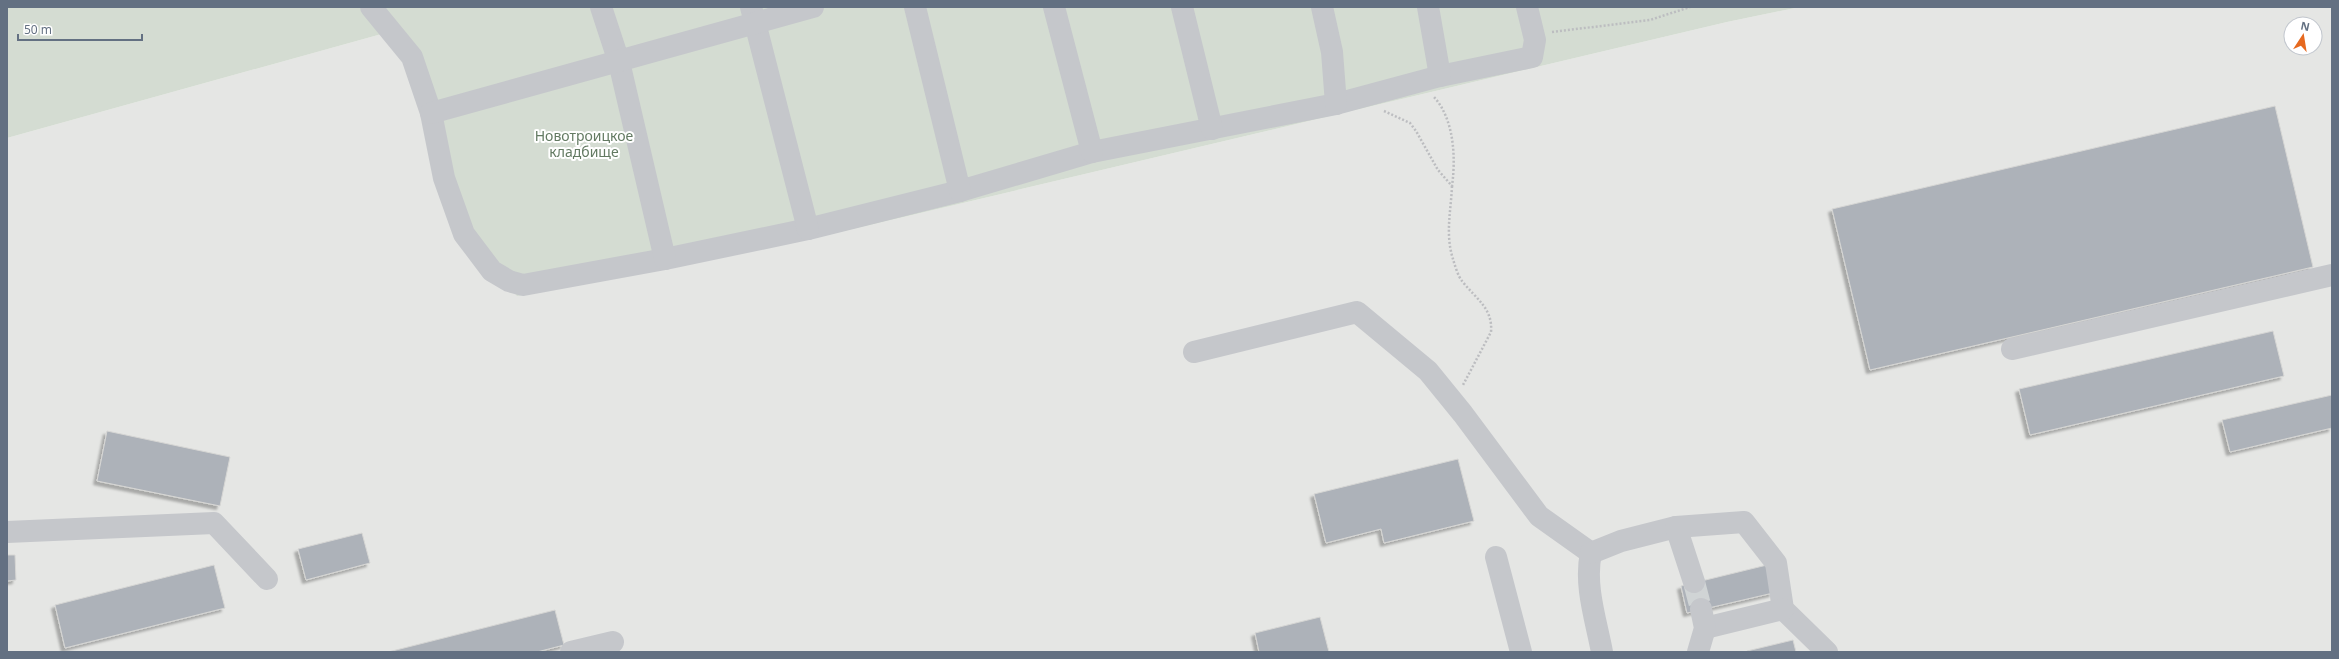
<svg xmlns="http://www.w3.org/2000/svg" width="2339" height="659" font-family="'Noto Sans',sans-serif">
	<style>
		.built { fill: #e5e6e4; fill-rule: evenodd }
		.green { fill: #d4dcd2 }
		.building { fill: #adb2b9; stroke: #d6d6d4; filter: url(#shadow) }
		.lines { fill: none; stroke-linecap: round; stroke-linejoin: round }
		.minor-tunnel { stroke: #d0d4d5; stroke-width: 22; stroke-dasharray: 22 11; stroke-linecap: butt }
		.path { stroke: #bcbdc0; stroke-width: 2.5; stroke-dasharray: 2 2; stroke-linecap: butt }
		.minor { stroke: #c5c7cb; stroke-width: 22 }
		.labels { text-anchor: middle; stroke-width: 4; stroke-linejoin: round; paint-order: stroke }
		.park-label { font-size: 14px; fill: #637a62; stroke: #fff }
	</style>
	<defs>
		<filter id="shadow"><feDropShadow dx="-3.5" dy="3.5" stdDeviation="1" flood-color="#0004"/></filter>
	</defs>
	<rect width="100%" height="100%" fill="#f4f5f1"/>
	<!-- built -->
	<path class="built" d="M 1800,7 L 2332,7 L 2332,652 L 7,652 L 7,138 L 396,30 L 819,237 L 1727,22 ZM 2291,24 L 2315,24 L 2315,48 L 2291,48 Z"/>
	<!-- green -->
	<path class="green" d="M 7,7 L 1800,7 L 1727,22 L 819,237 L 517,296 L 463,224 L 396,30 L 7,138 Z"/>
	<!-- building -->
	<g class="building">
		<path d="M 2275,106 L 2313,267 L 1870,370 L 1832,209 Z"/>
		<path d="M 2273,331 L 2284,376 L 2030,435 L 2019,389 Z"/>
		<path d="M 2332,395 L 2332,428 L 2230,452 L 2222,420 Z"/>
		<path d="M 107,431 L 230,457 L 220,506 L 97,481 Z"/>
		<path d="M 1458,459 L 1474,521 L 1384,543 L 1381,529 L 1326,543 L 1314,494 Z"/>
		<path d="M 362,533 L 370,563 L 306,580 L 298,549 Z"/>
		<path d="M 7,555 L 15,555 L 16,580 L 7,581 Z"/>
		<path d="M 214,565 L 225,608 L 65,648 L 55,605 Z"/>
		<path d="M 1767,565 L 1773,593 L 1687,613 L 1681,586 Z"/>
		<path d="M 555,610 L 564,645 L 537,652 L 388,652 Z"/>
		<path d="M 1320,617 L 1329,652 L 1259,652 L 1255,633 Z"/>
		<path d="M 1793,640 L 1796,652 L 1748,652 L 1747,651 Z"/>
	</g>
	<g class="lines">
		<!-- minor-tunnel -->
		<path class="minor-tunnel" d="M 1694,582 L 1701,609"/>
		<!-- path -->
		<g class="path">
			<path d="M 1552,32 L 1650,20 L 1690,7"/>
			<path d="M 1384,111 L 1410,123 L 1416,131 L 1438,170 L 1452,186 C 1456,157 1454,119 1434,97"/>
			<path d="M 1452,186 C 1451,211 1445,234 1453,259 C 1455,266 1458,276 1462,281 C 1476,299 1493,308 1491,332 L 1463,385"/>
		</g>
		<!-- minor -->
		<g class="minor">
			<path d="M 371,7 L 412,57 L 431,113 L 444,178 L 464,234 L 492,271 L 509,281 L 523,285 L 665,259 L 808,229 L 960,191 L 1092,152 L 1336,104 L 1440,76 L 1532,57 L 1535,40 L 1527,7"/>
			<path d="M 601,7 L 619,62 L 665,259"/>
			<path d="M 751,7 L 808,229"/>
			<path d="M 915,7 L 960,191"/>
			<path d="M 1054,7 L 1092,152"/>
			<path d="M 1182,7 L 1212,129"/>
			<path d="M 1322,7 L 1332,52 L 1336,104"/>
			<path d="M 1428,7 L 1440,76"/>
			<path d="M 431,113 L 813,7"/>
			<path d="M 2012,349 L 2332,275"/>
			<path d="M 1194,352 L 1357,312 L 1428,371 L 1463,414 L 1539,516 L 1591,553"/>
			<path d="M 7,532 L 214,523 L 267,579"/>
			<path d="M 1591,553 C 1584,585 1596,620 1602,652"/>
			<path d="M 1591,553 L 1621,541 L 1676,527"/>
			<path d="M 1496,557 L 1521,652"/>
			<path d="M 1694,582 L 1676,527 L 1744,522 L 1776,563 L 1783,609 L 1827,652"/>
			<path d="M 1705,628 L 1783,609"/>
			<path d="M 571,652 L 613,642"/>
			<path d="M 1698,652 L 1705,628 L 1701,609"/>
		</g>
	</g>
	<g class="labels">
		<!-- park labels -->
		<g class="park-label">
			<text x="584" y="141">Новотроицкое<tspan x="584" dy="16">кладбище</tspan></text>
		</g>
	</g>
	<!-- border -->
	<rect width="2339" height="659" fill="none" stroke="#637082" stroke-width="16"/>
	<!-- north arrow -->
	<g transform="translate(2303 36) rotate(12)"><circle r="19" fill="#ffffff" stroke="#c1c6cd"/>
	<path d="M0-3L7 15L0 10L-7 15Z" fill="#e6691f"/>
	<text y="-6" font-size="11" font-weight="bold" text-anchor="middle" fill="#637082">N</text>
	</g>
	<!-- scale -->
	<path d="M18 34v6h124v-6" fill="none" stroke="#637082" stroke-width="2"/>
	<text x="24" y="34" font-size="12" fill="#637082" stroke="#ffffff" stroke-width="3" paint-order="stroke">50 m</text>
</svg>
